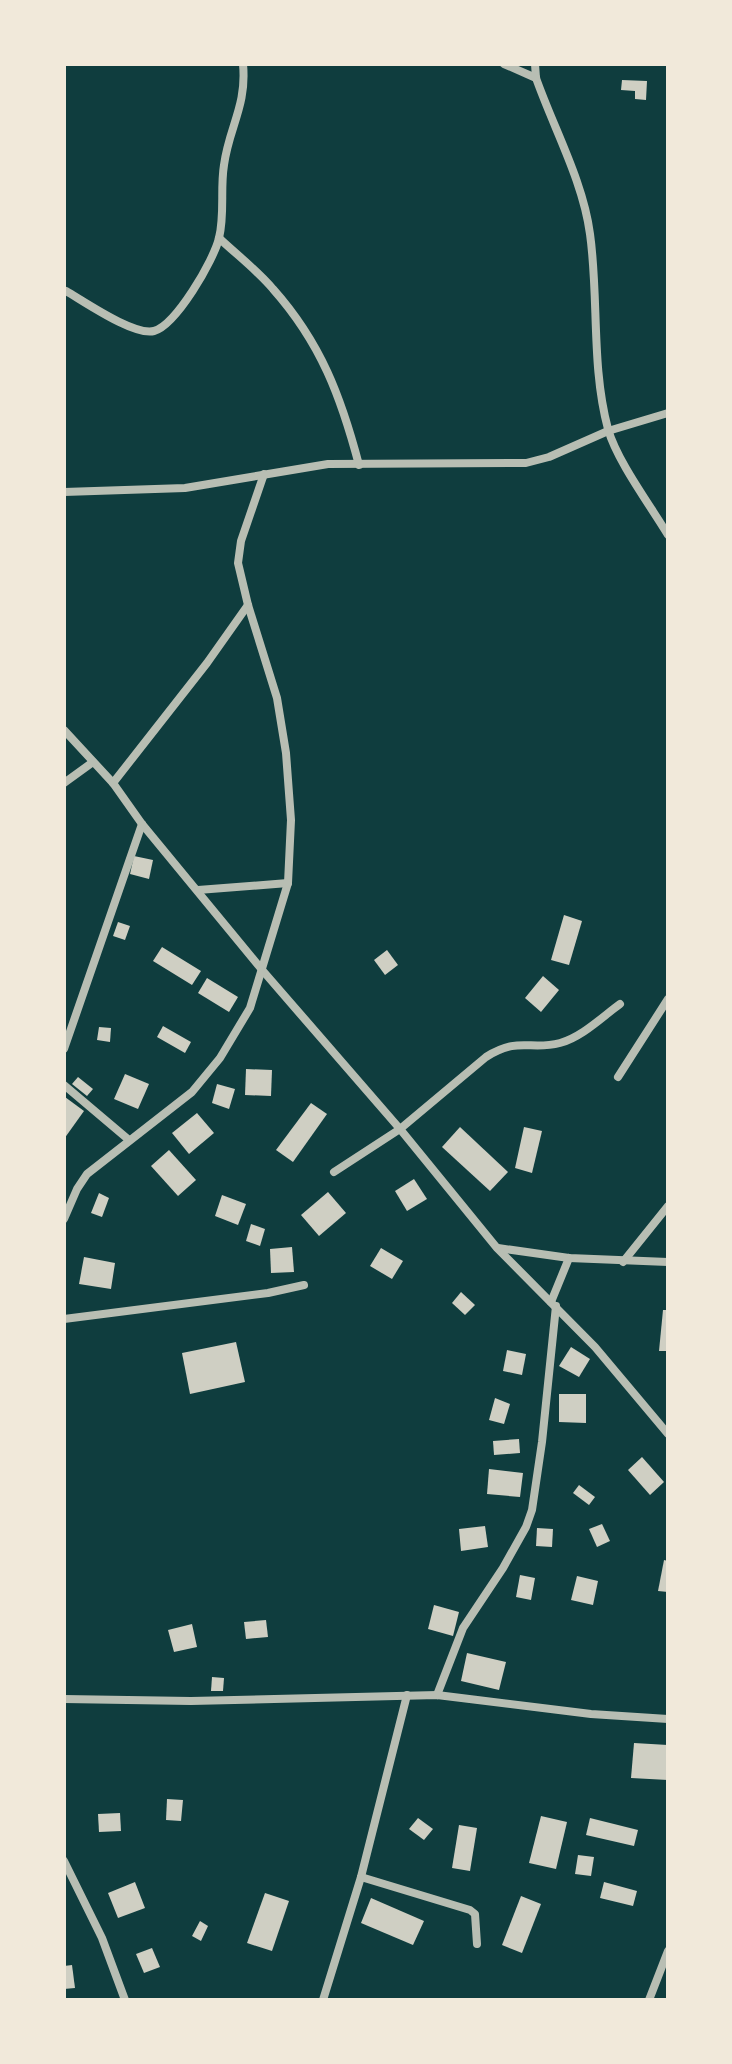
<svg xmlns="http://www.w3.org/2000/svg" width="732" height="2064" font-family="Quicksand,sans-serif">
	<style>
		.building { fill: #cfcfc3 }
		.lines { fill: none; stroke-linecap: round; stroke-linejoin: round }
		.minor { stroke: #b8beb3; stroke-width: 8 }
	</style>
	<rect width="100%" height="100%" fill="#0f3d3e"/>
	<!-- building -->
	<g class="building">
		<path d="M 622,80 L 647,81 L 646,100 L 635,99 L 635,91 L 621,90 Z"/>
		<path d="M 134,856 L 153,860 L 149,879 L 130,874 Z"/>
		<path d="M 564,915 L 582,921 L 569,965 L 551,960 Z"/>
		<path d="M 118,922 L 130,926 L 125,940 L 113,936 Z"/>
		<path d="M 162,947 L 201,971 L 192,985 L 153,961 Z"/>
		<path d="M 387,950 L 398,965 L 385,975 L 374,960 Z"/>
		<path d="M 543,976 L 559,990 L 541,1012 L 525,998 Z"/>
		<path d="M 207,978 L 238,997 L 229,1012 L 198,993 Z"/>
		<path d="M 163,1026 L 191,1042 L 185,1053 L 157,1037 Z"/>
		<path d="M 99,1027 L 111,1028 L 110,1042 L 97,1040 Z"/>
		<path d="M 246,1069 L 272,1070 L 271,1096 L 245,1095 Z"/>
		<path d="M 125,1074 L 149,1084 L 138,1109 L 114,1099 Z"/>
		<path d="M 78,1077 L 93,1089 L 87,1096 L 72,1084 Z"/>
		<path d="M 217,1084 L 235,1089 L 229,1109 L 212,1103 Z"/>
		<path d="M 65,1097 L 84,1111 L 64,1139 L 64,1099 Z"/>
		<path d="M 311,1103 L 327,1114 L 293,1162 L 276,1150 Z"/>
		<path d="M 197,1113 L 214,1133 L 189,1154 L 172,1133 Z"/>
		<path d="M 460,1127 L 508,1172 L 490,1191 L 442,1147 Z"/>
		<path d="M 524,1127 L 542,1131 L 532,1173 L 515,1168 Z"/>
		<path d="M 169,1150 L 196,1180 L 178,1196 L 151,1166 Z"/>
		<path d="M 414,1179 L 427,1199 L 407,1211 L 395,1191 Z"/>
		<path d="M 328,1192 L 346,1213 L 319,1236 L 301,1215 Z"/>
		<path d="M 99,1193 L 109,1198 L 102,1217 L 91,1213 Z"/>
		<path d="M 222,1195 L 246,1204 L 238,1225 L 215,1216 Z"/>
		<path d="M 251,1224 L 265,1229 L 260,1246 L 246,1241 Z"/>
		<path d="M 292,1247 L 294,1272 L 271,1273 L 270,1249 Z"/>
		<path d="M 381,1248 L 403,1261 L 392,1279 L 370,1266 Z"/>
		<path d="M 84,1257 L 115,1263 L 111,1289 L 79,1284 Z"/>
		<path d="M 461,1292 L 475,1305 L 465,1315 L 452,1303 Z"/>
		<path d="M 663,1310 L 668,1310 L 668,1351 L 659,1351 Z"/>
		<path d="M 236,1342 L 245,1382 L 190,1394 L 182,1353 Z"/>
		<path d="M 571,1347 L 590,1359 L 579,1377 L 559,1366 Z"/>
		<path d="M 507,1350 L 526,1354 L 522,1375 L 503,1371 Z"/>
		<path d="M 559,1394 L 586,1394 L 586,1423 L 559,1422 Z"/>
		<path d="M 495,1398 L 510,1404 L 504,1424 L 489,1420 Z"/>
		<path d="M 519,1439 L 520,1453 L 494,1455 L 493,1441 Z"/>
		<path d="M 642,1457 L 664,1482 L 650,1495 L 628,1470 Z"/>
		<path d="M 489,1469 L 523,1473 L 520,1497 L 487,1494 Z"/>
		<path d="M 579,1485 L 595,1497 L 589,1505 L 573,1493 Z"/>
		<path d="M 602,1524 L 610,1541 L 597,1547 L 589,1529 Z"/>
		<path d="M 485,1526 L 488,1547 L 461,1551 L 459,1529 Z"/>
		<path d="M 537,1528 L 553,1529 L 552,1547 L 536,1546 Z"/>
		<path d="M 664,1560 L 668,1561 L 668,1592 L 658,1591 Z"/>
		<path d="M 520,1575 L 535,1578 L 531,1600 L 516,1597 Z"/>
		<path d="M 577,1576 L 598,1581 L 593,1605 L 571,1600 Z"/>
		<path d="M 434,1605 L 459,1612 L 453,1636 L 428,1629 Z"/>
		<path d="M 266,1620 L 268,1637 L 246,1639 L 244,1622 Z"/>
		<path d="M 192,1624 L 197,1647 L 174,1652 L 168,1630 Z"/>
		<path d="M 467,1653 L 506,1662 L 499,1690 L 461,1681 Z"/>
		<path d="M 212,1677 L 224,1678 L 223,1691 L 211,1691 Z"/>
		<path d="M 634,1743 L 668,1745 L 668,1780 L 631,1778 Z"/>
		<path d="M 167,1799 L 183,1800 L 181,1821 L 166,1820 Z"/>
		<path d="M 120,1813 L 121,1831 L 99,1832 L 98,1814 Z"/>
		<path d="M 541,1816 L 567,1822 L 556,1869 L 529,1863 Z"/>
		<path d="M 418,1818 L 433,1829 L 424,1840 L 409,1829 Z"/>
		<path d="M 590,1818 L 638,1830 L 634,1846 L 586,1835 Z"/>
		<path d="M 459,1825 L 477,1828 L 470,1871 L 452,1868 Z"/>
		<path d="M 578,1855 L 594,1857 L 591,1876 L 575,1874 Z"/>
		<path d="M 135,1882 L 145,1908 L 118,1918 L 108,1893 Z"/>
		<path d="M 604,1882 L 637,1891 L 633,1906 L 600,1898 Z"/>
		<path d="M 265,1893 L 289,1901 L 272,1951 L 247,1943 Z"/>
		<path d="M 521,1896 L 541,1904 L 522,1953 L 502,1945 Z"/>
		<path d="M 371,1898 L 424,1921 L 413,1945 L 361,1923 Z"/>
		<path d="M 200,1921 L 208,1926 L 201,1941 L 192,1936 Z"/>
		<path d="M 152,1948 L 160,1967 L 144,1973 L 136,1954 Z"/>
		<path d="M 72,1965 L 75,1988 L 64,1989 L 64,1966 Z"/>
	</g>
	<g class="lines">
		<!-- minor -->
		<g class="minor">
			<path d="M 504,64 L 536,78"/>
			<path d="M 535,64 L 536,78 C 554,129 583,181 590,234 C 599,298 591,366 608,429 C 617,461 650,505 668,535"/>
			<path d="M 219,238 C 237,255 257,270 273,289 C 321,343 341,397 359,465"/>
			<path d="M 66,291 C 85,302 134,336 154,331 C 176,325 214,260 219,238 C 225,214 220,189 224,165 C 229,127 247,106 243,64"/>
			<path d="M 64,492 L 185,488 L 328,464 L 526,463 L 549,457 L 608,431 L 668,413"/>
			<path d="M 64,730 L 113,783 L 142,824 L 263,971 L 400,1129 L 497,1248 L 595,1347 L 668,1434"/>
			<path d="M 64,783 L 93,762"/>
			<path d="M 113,783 L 207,663 L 248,605"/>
			<path d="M 198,890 L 288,883"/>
			<path d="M 64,1049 L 142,824"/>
			<path d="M 618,1077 L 668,999"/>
			<path d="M 64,1085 L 129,1140"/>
			<path d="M 334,1172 L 400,1129 L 486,1057 C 520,1036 529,1051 560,1043 C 582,1037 602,1017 620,1004"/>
			<path d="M 64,1219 L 77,1189 L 87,1174 L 192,1092 L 220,1058 L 250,1008 L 288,883 L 291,820 L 286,753 L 277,698 L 248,605 L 238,563 L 241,541 L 264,474"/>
			<path d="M 498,1248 L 569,1258 L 668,1262"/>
			<path d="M 623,1262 L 668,1206"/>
			<path d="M 551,1302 L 569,1258"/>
			<path d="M 64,1319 L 268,1293 L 304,1285"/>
			<path d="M 437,1695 L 463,1628 L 503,1568 L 526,1527 L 532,1510 L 542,1442 L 556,1306"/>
			<path d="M 64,1699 L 191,1701 L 437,1695 L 591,1714 L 668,1719"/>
			<path d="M 64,1861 L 102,1938 L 125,2000"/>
			<path d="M 361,1877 L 470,1910 L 475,1914 L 477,1944"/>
			<path d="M 323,2000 L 361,1877 L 407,1695"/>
			<path d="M 649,2000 L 668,1951"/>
		</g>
	</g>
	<!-- border -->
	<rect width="732" height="2064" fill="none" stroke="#f1e9da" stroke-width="132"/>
</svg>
